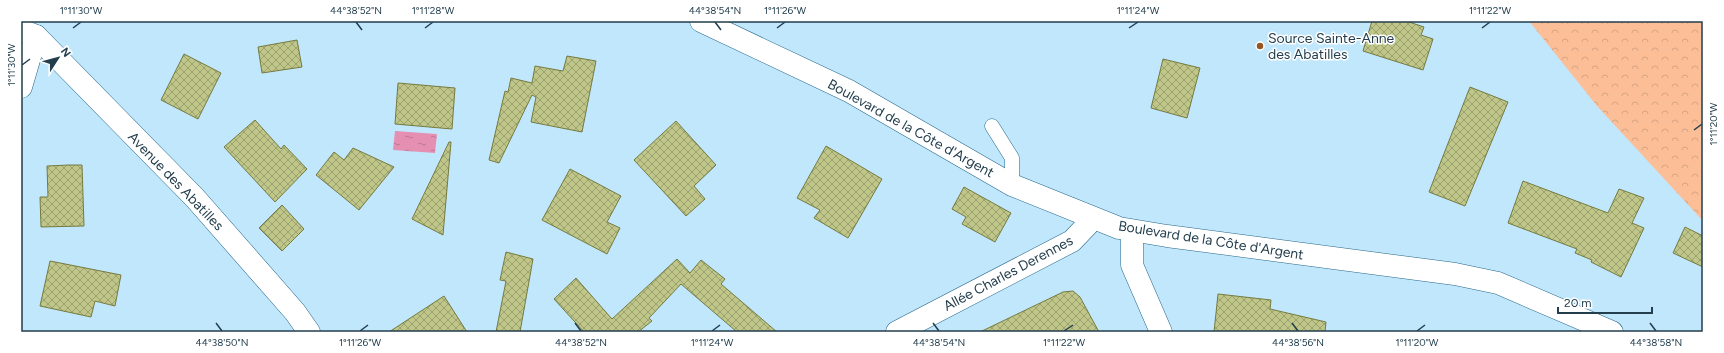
<svg xmlns="http://www.w3.org/2000/svg" width="1724" height="353" font-family="Figtree,sans-serif">
	<style>
		.forest { fill: url(#forest-crowns) }
		.water { fill: url(#water-ripples) }
		.building { fill: url(#building-cross-hatch); stroke: #757a3e }
		.lines { fill: none; stroke-linecap: round; stroke-linejoin: round }
		.lane-casing { stroke: #276889; stroke-width: 15 }
		.street-casing { stroke: #276889; stroke-width: 23 }
		.secondary-casing { stroke: #276889; stroke-width: 23 }
		.lane { stroke: #fff; stroke-width: 14 }
		.street { stroke: #fff; stroke-width: 22 }
		.secondary { stroke: #fff; stroke-width: 22 }
		.ticks { fill: none; stroke: #233e4d; stroke-width: 1.5 }
		.poi-dot { fill: #975524; stroke: #fff; stroke-width: 1.5 }
		.labels { text-anchor: middle; stroke-width: 3; stroke-linejoin: round; paint-order: stroke }
		.poi-label { font-size: 14px; fill: #233e4d; stroke: #fff; text-anchor: start }
		.street-label { font-size: 14px; fill: #233e4d; stroke: #fff }
		.neatline { fill: none; stroke: #233e4d; stroke-width: 1.5 }
		.ticks-label { font-size: 10px; text-anchor: middle; fill: #233e4d }
	</style>
	<defs>
		<pattern id="forest-crowns" width="20" height="18" patternUnits="userSpaceOnUse"><rect width="20" height="18" fill="#fbbe97"/><path d="M2 6a3 3 0 1 1 6 0M12 15a3 3 0 1 1 6 0" fill="none" stroke="#d7a484"/></pattern>
		<pattern id="water-ripples" width="26" height="14" patternUnits="userSpaceOnUse"><rect width="26" height="14" fill="#e590b3"/><path d="M2 4q2-2 4 0t4 0M15 11q2-2 4 0t4 0" fill="none" stroke="#b97794"/></pattern>
		<pattern id="building-cross-hatch" width="8" height="8" patternUnits="userSpaceOnUse"><rect width="8" height="8" fill="#bfc687"/><path d="M0 0l8 8M0 8l8-8" fill="none" stroke="#9ba271"/></pattern>
	</defs>
	<rect width="100%" height="100%" fill="#c1e7fd"/>
	<!-- forest -->
	<path class="forest" d="M 1529,21 L 1703,21 L 1703,221 L 1597,106 Z"/>
	<!-- water -->
	<path class="water" d="M 395,131 L 437,134 L 435,153 L 393,150 Z"/>
	<!-- building -->
	<g class="building">
		<path d="M 1372,21 L 1406,21 L 1424,27 L 1421,35 L 1433,39 L 1423,70 L 1363,51 Z"/>
		<path d="M 297,40 L 302,67 L 262,73 L 258,47 Z"/>
		<path d="M 184,54 L 221,73 L 198,119 L 161,100 Z"/>
		<path d="M 567,56 L 596,61 L 582,132 L 531,122 L 536,97 L 532,95 L 499,163 L 489,160 L 505,91 L 508,92 L 511,78 L 532,83 L 535,66 L 563,71 Z"/>
		<path d="M 1163,59 L 1200,68 L 1187,118 L 1151,108 Z"/>
		<path d="M 398,83 L 455,88 L 452,129 L 395,124 Z"/>
		<path d="M 1470,87 L 1508,102 L 1465,206 L 1429,192 Z"/>
		<path d="M 255,120 L 281,149 L 284,145 L 307,169 L 275,202 L 224,147 Z"/>
		<path d="M 676,121 L 716,165 L 694,186 L 705,199 L 686,216 L 634,160 Z"/>
		<path d="M 449,142 L 451,142 L 443,235 L 412,219 Z"/>
		<path d="M 826,146 L 882,179 L 848,238 L 814,218 L 820,210 L 797,198 Z"/>
		<path d="M 353,148 L 394,167 L 359,210 L 316,175 L 334,152 L 344,160 Z"/>
		<path d="M 69,165 L 82,165 L 84,226 L 41,227 L 40,197 L 48,197 L 47,166 Z"/>
		<path d="M 570,169 L 621,196 L 607,222 L 620,228 L 607,254 L 542,220 Z"/>
		<path d="M 1523,181 L 1608,213 L 1619,189 L 1644,198 L 1632,223 L 1644,228 L 1621,277 L 1591,262 L 1592,260 L 1575,253 L 1577,249 L 1508,223 Z"/>
		<path d="M 964,187 L 1011,213 L 995,242 L 962,224 L 966,217 L 952,209 Z"/>
		<path d="M 282,205 L 304,229 L 282,251 L 259,228 Z"/>
		<path d="M 1685,227 L 1703,236 L 1703,267 L 1673,253 Z"/>
		<path d="M 506,252 L 533,259 L 520,332 L 496,332 L 506,281 L 500,280 Z"/>
		<path d="M 677,259 L 690,273 L 701,260 L 725,279 L 721,284 L 777,332 L 737,332 L 681,284 L 649,318 L 652,321 L 638,332 L 584,332 L 554,299 L 576,278 L 612,319 Z"/>
		<path d="M 50,261 L 121,275 L 115,306 L 95,301 L 91,317 L 40,306 Z"/>
		<path d="M 1073,291 L 1080,297 L 1099,332 L 980,332 L 1063,292 Z"/>
		<path d="M 1218,294 L 1271,300 L 1270,309 L 1326,322 L 1325,332 L 1214,332 Z"/>
		<path d="M 444,296 L 467,332 L 389,332 Z"/>
	</g>
	<g class="lines">
		<!-- lane casing -->
		<g class="lane-casing">
			<path id="lane" d="M 992,126 L 1012,158 L 1012,185"/>
		</g>
		<!-- street casing -->
		<g class="street-casing">
			<g id="street">
				<path d="M 21,87 L 36,36"/>
				<path d="M 1132,231 L 1132,265 L 1161,332"/>
				<path d="M 897,332 L 1072,241 L 1093,219"/>
			</g>
		</g>
		<!-- secondary casing -->
		<g class="secondary-casing">
			<g id="secondary">
				<path d="M 701,21 L 849,91 L 1012,185 L 1119,228 L 1167,236 L 1455,274 L 1498,283 L 1612,332"/>
				<path d="M 21,30 L 36,36 L 195,198 L 295,312 L 309,332"/>
			</g>
		</g>
		<!-- lane -->
		<use href="#lane" class="lane"/>
		<!-- street -->
		<use href="#street" class="street"/>
		<!-- secondary -->
		<use href="#secondary" class="secondary"/>
	</g>
	<!-- ticks -->
	<path class="ticks" d="M 356,22 L 362,30M 715,22 L 721,30M 73,28 L 81,22M 425,28 L 433,22M 777,28 L 785,22M 1129,28 L 1138,22M 1482,28 L 1490,22M 22,65 L 30,59M 1694,130 L 1702,124M 216,323 L 222,331M 575,323 L 581,331M 933,323 L 939,331M 1292,323 L 1298,331M 1650,323 L 1656,331M 360,331 L 368,325M 712,331 L 720,325M 1064,331 L 1073,325M 1417,331 L 1425,325"/>
	<!-- markers -->
	<circle class="poi-dot" cx="1260" cy="46" r="4"/>
	<g class="labels">
		<!-- poi labels -->
		<g class="poi-label">
			<text x="1268" y="43">Source Sainte-Anne<tspan x="1268" dy="16">des Abatilles</tspan></text>
		</g>
		<!-- street labels -->
		<g class="street-label">
			<text transform="translate(911 128) rotate(29)" y="5">Boulevard de la Côte d'Argent</text>
			<text transform="translate(176 181) rotate(46)" y="5">Avenue des Abatilles</text>
			<text transform="translate(1211 240) rotate(9)" y="5">Boulevard de la Côte d'Argent</text>
			<text transform="translate(1008 273) rotate(-28)" y="5">Allée Charles Derennes</text>
		</g>
	</g>
	<!-- border -->
	<rect width="1724" height="353" fill="none" stroke="#ffffff" stroke-width="44"/>
	<!-- north arrow -->
	<g transform="translate(58 58) rotate(54)" stroke="#ffffff" stroke-width="3" paint-order="stroke">
	<path d="M0-3L7 15L0 10L-7 15Z" fill="#233e4d"/>
	<text y="-6" font-size="11" font-weight="bold" text-anchor="middle" fill="#233e4d">N</text>
	</g>
	<!-- scale -->
	<path d="M1558 307v6h94v-6" fill="none" stroke="#233e4d" stroke-width="2"/>
	<text x="1564" y="307" font-size="12" fill="#233e4d" stroke="#ffffff" stroke-width="3" paint-order="stroke">20 m</text>
	<rect x="22" y="22" width="1680" height="309" class="neatline"/>
	<g class="ticks-label">
		<text x="81" y="14">1°11'30"W</text>
		<text x="356" y="14">44°38'52"N</text>
		<text x="433" y="14">1°11'28"W</text>
		<text x="715" y="14">44°38'54"N</text>
		<text x="785" y="14">1°11'26"W</text>
		<text x="1138" y="14">1°11'24"W</text>
		<text x="1490" y="14">1°11'22"W</text>
		<text transform="translate(11 65) rotate(-90)" y="4">1°11'30"W</text>
		<text transform="translate(1713 124) rotate(-90)" y="4">1°11'20"W</text>
		<text x="222" y="346">44°38'50"N</text>
		<text x="360" y="346">1°11'26"W</text>
		<text x="581" y="346">44°38'52"N</text>
		<text x="712" y="346">1°11'24"W</text>
		<text x="939" y="346">44°38'54"N</text>
		<text x="1064" y="346">1°11'22"W</text>
		<text x="1298" y="346">44°38'56"N</text>
		<text x="1417" y="346">1°11'20"W</text>
		<text x="1656" y="346">44°38'58"N</text>
	</g>
</svg>
